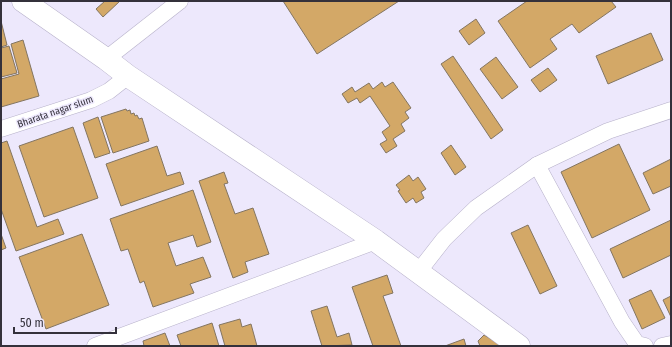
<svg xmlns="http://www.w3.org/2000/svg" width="672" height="347" font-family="'Fira Sans Condensed',sans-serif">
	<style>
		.building { fill: #d3a867; stroke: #837561 }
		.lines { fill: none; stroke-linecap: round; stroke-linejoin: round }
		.street-casing { stroke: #b7b1ca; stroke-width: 17 }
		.secondary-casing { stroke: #b7b1ca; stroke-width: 23 }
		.street { stroke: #fff; stroke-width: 16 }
		.secondary { stroke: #fff; stroke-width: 22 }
		.labels { text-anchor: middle; stroke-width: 3; stroke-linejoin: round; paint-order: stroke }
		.street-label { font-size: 10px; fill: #34313b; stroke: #ede8fc }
	</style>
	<rect width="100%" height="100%" fill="#ede8fc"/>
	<!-- building -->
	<g class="building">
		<path d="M 105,1 L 120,1 L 103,17 L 96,9 Z"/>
		<path d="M 283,1 L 399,1 L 317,54 Z"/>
		<path d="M 527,1 L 611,1 L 616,7 L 579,33 L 572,24 L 550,39 L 557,49 L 530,68 L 498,21 Z"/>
		<path d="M 476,19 L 485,33 L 469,45 L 459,31 Z"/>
		<path d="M 1,21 L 7,45 L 1,47 Z"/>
		<path d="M 651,33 L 663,60 L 608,84 L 596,56 Z"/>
		<path d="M 23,40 L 39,96 L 1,107 L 1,79 L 19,74 L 11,44 Z"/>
		<path d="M 9,46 L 17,73 L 1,77 L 1,48 Z"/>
		<path d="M 453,56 L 503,130 L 491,139 L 441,64 Z"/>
		<path d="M 496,57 L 518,87 L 502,99 L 480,69 Z"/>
		<path d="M 548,68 L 557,80 L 540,92 L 531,80 Z"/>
		<path d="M 382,82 L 385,87 L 393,82 L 411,108 L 405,112 L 409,118 L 401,124 L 405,131 L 393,139 L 397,146 L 386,153 L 380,144 L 387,140 L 382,132 L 390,126 L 370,96 L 360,103 L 357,98 L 348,103 L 342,94 L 352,87 L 355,92 L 369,83 L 373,89 Z"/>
		<path d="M 126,109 L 127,111 L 130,110 L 131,114 L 134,113 L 135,116 L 137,115 L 139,119 L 142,118 L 149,141 L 113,153 L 101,117 Z"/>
		<path d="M 98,117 L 110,153 L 95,158 L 83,123 Z"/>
		<path d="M 73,127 L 98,198 L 44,217 L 19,146 Z"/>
		<path d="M 7,141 L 37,227 L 58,219 L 64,234 L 16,251 L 1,209 L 1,143 Z"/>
		<path d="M 619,144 L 650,210 L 592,238 L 561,172 Z"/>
		<path d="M 451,145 L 466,167 L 455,175 L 441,153 Z"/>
		<path d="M 157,146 L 167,176 L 180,172 L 184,184 L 121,206 L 106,164 Z"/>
		<path d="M 671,159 L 671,186 L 653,194 L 643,173 Z"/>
		<path d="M 224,172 L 228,183 L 224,184 L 235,214 L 253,208 L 269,254 L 245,262 L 248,272 L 233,278 L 199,181 Z"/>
		<path d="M 409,175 L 413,181 L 418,177 L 426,189 L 421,192 L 424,198 L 416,203 L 413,198 L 406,203 L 398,191 L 400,190 L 396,185 Z"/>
		<path d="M 193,190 L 211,242 L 197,247 L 193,235 L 168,243 L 176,266 L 203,257 L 211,277 L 190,284 L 194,293 L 153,307 L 144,281 L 140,283 L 128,249 L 121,251 L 110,219 Z"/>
		<path d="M 671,220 L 671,255 L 623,278 L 610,249 Z"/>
		<path d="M 528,225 L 557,286 L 540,294 L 511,233 Z"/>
		<path d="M 1,234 L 6,248 L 1,250 Z"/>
		<path d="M 82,234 L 109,305 L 46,329 L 19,257 Z"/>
		<path d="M 387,275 L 393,293 L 383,296 L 401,346 L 373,346 L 352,287 Z"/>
		<path d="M 651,290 L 665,318 L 642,329 L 629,300 Z"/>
		<path d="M 671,296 L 671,317 L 663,300 Z"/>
		<path d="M 327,306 L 337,337 L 349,333 L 352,345 L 322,346 L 311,311 Z"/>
		<path d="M 240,319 L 242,327 L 251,324 L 257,346 L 225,346 L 219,325 Z"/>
		<path d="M 212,323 L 219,346 L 181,346 L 177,335 Z"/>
		<path d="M 165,333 L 170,346 L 144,346 L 143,341 Z"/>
		<path d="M 484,335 L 501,345 L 501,346 L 480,346 L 478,341 Z"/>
		<path d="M 464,339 L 466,346 L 445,346 Z"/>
	</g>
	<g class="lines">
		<!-- street casing -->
		<g class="street-casing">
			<g id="street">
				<path d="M 106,59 L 180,1"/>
				<path d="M 1,129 L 91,100 L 109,91 L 128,76"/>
				<path d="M 537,165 L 622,322 L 637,344 L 645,346"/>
				<path d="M 419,271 L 444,239 L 476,208 L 537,165 L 608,131 L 671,110"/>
				<path d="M 95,346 L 376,241"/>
				<path d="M 662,346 L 671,344"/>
			</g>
		</g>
		<!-- secondary casing -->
		<g class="secondary-casing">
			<path id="secondary" d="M 23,1 L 106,59 L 128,76 L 376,241 L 519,346"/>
		</g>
		<!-- street -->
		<use href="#street" class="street"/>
		<!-- secondary -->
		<use href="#secondary" class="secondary"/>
	</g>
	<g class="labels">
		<!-- street labels -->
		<g class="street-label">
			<text transform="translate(55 111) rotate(-19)" y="4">Bharata nagar slum</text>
		</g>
	</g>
	<!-- border -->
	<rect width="672" height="347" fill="none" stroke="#34313b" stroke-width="4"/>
	<!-- scale -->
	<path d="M14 327v6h102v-6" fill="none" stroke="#34313b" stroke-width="2"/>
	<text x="20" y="327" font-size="12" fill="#34313b" stroke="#ede8fc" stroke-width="3" paint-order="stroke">50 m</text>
</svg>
